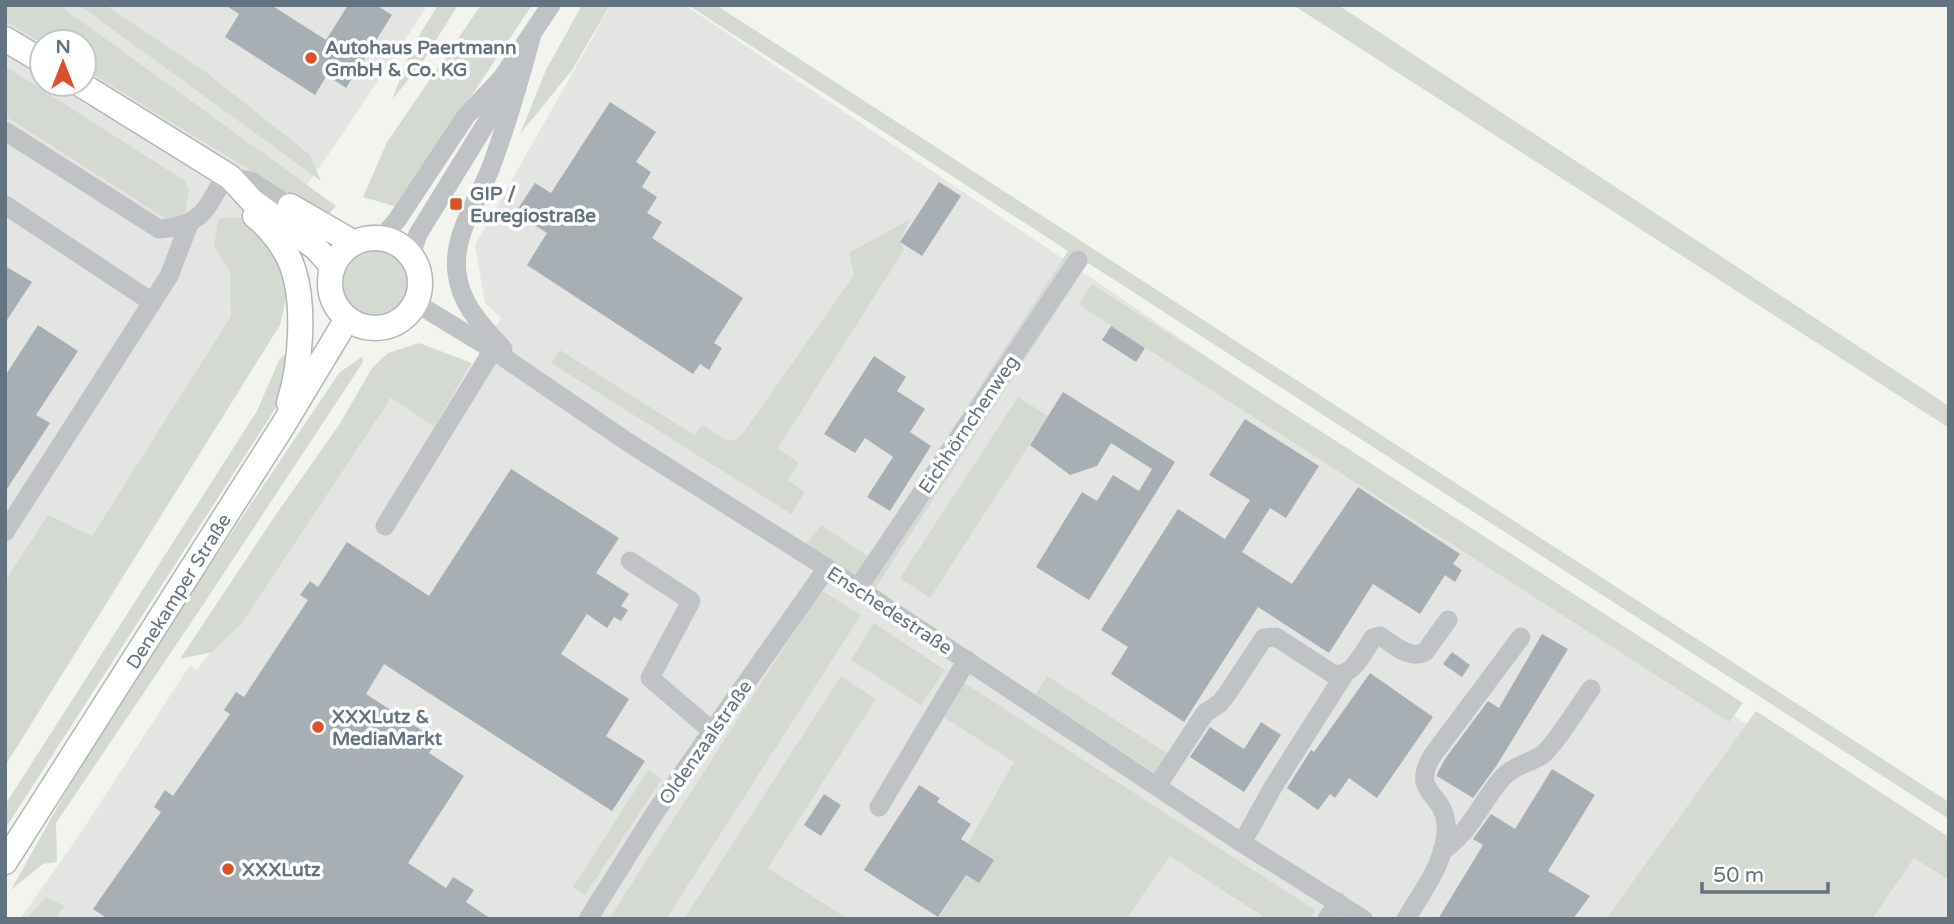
<svg xmlns="http://www.w3.org/2000/svg" width="1954" height="924" font-family="'Varela Round',sans-serif">
	<style>
		.built { fill: #e4e5e3; fill-rule: evenodd }
		.green { fill: #d4dad1 }
		.building { fill: #a7afb4 }
		.lines { fill: none; stroke-linecap: round; stroke-linejoin: round }
		.major-casing { stroke: #b2b6ba; stroke-width: 27 }
		.minor { stroke: #bfc3c6; stroke-width: 19 }
		.major { stroke: #fff; stroke-width: 24 }
		.poi-dot { fill: #dd4f26; stroke: #fff; stroke-width: 2.5 }
		.labels { text-anchor: middle; stroke-width: 7; stroke-linejoin: round; paint-order: stroke }
		.poi-label { font-size: 19px; font-weight: bold; fill: #637380; stroke: #fff; text-anchor: start }
		.street-label { font-size: 19px; fill: #637380; stroke: #fff }
	</style>
	<rect width="100%" height="100%" fill="#f4f4ef"/>
	<!-- built -->
	<g class="built">
		<path d="M 5,5 L 428,5 L 333,148 L 295,201 L 260,321 L 5,690 ZM 42,42 L 84,42 L 84,84 L 42,84 Z"/>
		<path d="M 611,5 L 685,5 L 1074,266 L 1949,862 L 1949,919 L 20,919 L 80,834 L 190,665 L 197,670 L 391,398 L 434,427 L 501,318 L 485,303 L 475,245 Z"/>
	</g>
	<!-- green -->
	<g class="green">
		<path d="M 8,5 L 59,5 L 336,206 L 327,216 L 312,208 L 84,69 L 84,42 L 42,43 L 5,21 L 5,9 Z"/>
		<path d="M 79,5 L 105,5 L 203,70 L 309,154 L 321,181 Z"/>
		<path d="M 438,5 L 458,5 L 423,61 L 392,100 L 412,47 Z"/>
		<path d="M 481,5 L 532,5 L 397,207 L 363,197 L 387,142 Z"/>
		<path d="M 582,5 L 610,5 L 572,70 L 520,134 L 546,70 Z"/>
		<path d="M 688,5 L 716,5 L 1949,802 L 1949,819 L 1088,263 L 874,590 L 804,546 L 821,525 L 869,557 L 1068,251 Z"/>
		<path d="M 1293,5 L 1338,5 L 1949,406 L 1949,428 Z"/>
		<path d="M 5,66 L 185,181 L 189,190 L 185,213 L 177,220 L 166,219 L 5,116 Z"/>
		<path d="M 251,216 L 287,270 L 286,299 L 280,325 L 5,766 L 5,581 L 48,515 L 92,536 L 231,316 L 230,272 L 214,246 L 218,219 Z"/>
		<path d="M 910,219 L 900,241 L 904,250 L 778,448 L 799,463 L 788,480 L 805,492 L 791,514 L 551,363 L 560,350 L 694,435 L 702,425 L 726,440 L 735,440 L 744,432 L 854,275 L 849,253 Z"/>
		<circle cx="376" cy="284" r="34"/>
		<path d="M 1092,284 L 1743,703 L 1729,722 L 1096,316 L 1079,304 Z"/>
		<path d="M 419,343 L 472,363 L 434,427 L 391,398 L 241,624 L 212,652 L 180,659 L 277,513 L 339,425 L 372,368 L 388,353 Z"/>
		<path d="M 292,347 L 284,395 L 5,829 L 5,805 L 257,411 L 279,360 Z"/>
		<path d="M 362,357 L 363,362 L 201,608 L 56,823 L 57,862 L 43,864 L 11,890 L 109,715 L 327,391 L 340,372 Z"/>
		<path d="M 1018,397 L 1048,416 L 930,598 L 900,578 Z"/>
		<path d="M 824,592 L 861,615 L 666,919 L 609,919 L 819,593 Z"/>
		<path d="M 874,623 L 945,670 L 921,705 L 851,660 Z"/>
		<path d="M 841,676 L 876,699 L 768,868 L 848,919 L 684,919 Z"/>
		<path d="M 1047,676 L 1170,755 L 1157,774 L 1035,695 Z"/>
		<path d="M 963,682 L 1315,910 L 1309,919 L 1267,919 L 1170,856 L 1126,919 L 938,919 L 966,875 L 979,883 L 993,860 L 968,843 L 1014,762 L 945,718 L 943,710 Z"/>
		<path d="M 1756,711 L 1949,837 L 1949,880 L 1914,858 L 1872,919 L 1606,919 Z"/>
		<path d="M 648,770 L 662,779 L 585,895 L 573,887 Z"/>
		<path d="M 46,897 L 64,906 L 55,919 L 26,919 Z"/>
	</g>
	<!-- building -->
	<g class="building">
		<path d="M 225,5 L 271,5 L 326,40 L 348,5 L 376,5 L 392,15 L 346,88 L 327,75 L 315,95 L 225,37 L 239,14 Z"/>
		<path d="M 610,102 L 656,132 L 636,162 L 651,172 L 642,187 L 657,197 L 647,213 L 662,222 L 652,238 L 743,298 L 714,343 L 722,348 L 709,370 L 700,364 L 693,374 L 527,265 L 547,233 L 515,213 L 535,183 L 551,193 Z"/>
		<path d="M 939,182 L 961,196 L 922,256 L 900,242 Z"/>
		<path d="M 5,266 L 32,282 L 5,323 Z"/>
		<path d="M 38,325 L 78,351 L 36,415 L 50,423 L 5,492 L 5,376 Z"/>
		<path d="M 1111,326 L 1145,348 L 1136,362 L 1102,340 Z"/>
		<path d="M 874,356 L 906,377 L 897,391 L 925,409 L 910,432 L 931,446 L 890,511 L 867,497 L 893,457 L 865,438 L 855,453 L 824,434 Z"/>
		<path d="M 1063,392 L 1175,462 L 1089,600 L 1036,567 L 1082,492 L 1097,501 L 1113,475 L 1139,491 L 1152,469 L 1111,443 L 1097,466 L 1070,475 L 1030,445 Z"/>
		<path d="M 1245,419 L 1319,466 L 1286,518 L 1270,508 L 1242,552 L 1292,584 L 1358,487 L 1460,554 L 1453,564 L 1462,570 L 1455,582 L 1445,575 L 1420,614 L 1373,584 L 1329,653 L 1258,607 L 1184,722 L 1111,674 L 1128,647 L 1101,630 L 1178,509 L 1225,539 L 1250,500 L 1209,475 Z"/>
		<path d="M 511,469 L 619,538 L 596,573 L 629,594 L 621,606 L 628,610 L 621,621 L 614,617 L 607,628 L 587,614 L 561,654 L 629,699 L 606,736 L 645,761 L 612,811 L 384,664 L 366,694 L 438,741 L 429,753 L 464,776 L 408,863 L 446,888 L 453,877 L 474,890 L 466,902 L 491,919 L 108,919 L 93,909 L 161,812 L 154,807 L 165,790 L 173,796 L 230,714 L 224,710 L 236,692 L 244,697 L 308,600 L 300,595 L 310,581 L 318,587 L 347,542 L 429,596 Z"/>
		<path d="M 1542,634 L 1568,649 L 1497,765 L 1473,798 L 1437,776 L 1438,772 L 1445,759 L 1488,701 L 1499,708 Z"/>
		<path d="M 1452,652 L 1470,665 L 1462,677 L 1443,664 Z"/>
		<path d="M 1370,673 L 1433,717 L 1377,798 L 1349,778 L 1335,798 L 1330,794 L 1318,810 L 1287,788 L 1311,750 L 1314,752 Z"/>
		<path d="M 1261,722 L 1281,735 L 1244,792 L 1190,757 L 1210,727 L 1244,749 Z"/>
		<path d="M 1552,769 L 1595,795 L 1548,871 L 1590,896 L 1573,919 L 1438,919 L 1483,845 L 1473,839 L 1491,814 L 1515,829 Z"/>
		<path d="M 919,785 L 940,798 L 937,802 L 971,824 L 961,839 L 994,860 L 979,883 L 966,875 L 938,917 L 864,870 Z"/>
		<path d="M 824,794 L 841,805 L 821,836 L 804,825 Z"/>
	</g>
	<g class="lines">
		<!-- major casing -->
		<g class="major-casing">
			<g id="major">
				<path d="M 5,39 L 42,61"/>
				<path d="M 80,84 L 230,177 L 252,201 L 316,248 L 333,267"/>
				<path d="M 290,206 L 354,243"/>
				<path d="M 255,216 C 270,228 284,246 291,263 C 306,301 301,365 289,403"/>
				<circle cx="375" cy="283" r="45"/>
				<path d="M 5,862 L 282,427 L 347,319"/>
			</g>
		</g>
		<!-- minor -->
		<g class="minor">
			<path d="M 5,131 L 159,229 C 201,227 207,209 225,175"/>
			<path d="M 230,177 L 251,181 L 290,206"/>
			<path d="M 5,205 L 152,302"/>
			<path d="M 381,238 L 397,220 L 466,116 L 502,78 L 551,5"/>
			<path d="M 411,254 L 418,234 L 487,122 L 496,103 L 501,79"/>
			<path d="M 416,303 L 493,350 L 629,443 L 827,568 L 1242,843 L 1363,919"/>
			<path d="M 503,349 C 482,325 461,306 457,273 C 452,234 478,202 491,167 C 507,124 520,79 532,34"/>
			<path d="M 385,526 L 493,350"/>
			<path d="M 5,532 L 169,276 L 189,224"/>
			<path d="M 630,561 L 691,601 L 650,678 L 712,731"/>
			<path d="M 858,588 L 1078,260"/>
			<path d="M 1157,786 L 1205,713 L 1220,703 L 1227,694 L 1264,638 L 1276,637 L 1333,674 C 1353,678 1363,652 1373,638 L 1380,636 C 1393,644 1409,660 1425,652 L 1448,620"/>
			<path d="M 879,807 L 967,660"/>
			<path d="M 1242,843 L 1273,787 L 1344,675"/>
			<path d="M 1442,851 C 1472,831 1481,801 1504,776 C 1515,765 1530,763 1542,755 C 1555,745 1580,704 1591,689"/>
			<path d="M 588,919 L 654,814 L 827,568"/>
			<path d="M 1327,919 L 1338,902"/>
			<path d="M 1406,919 C 1422,892 1449,857 1446,824 C 1444,792 1410,794 1432,756 L 1521,637"/>
		</g>
		<!-- major -->
		<use href="#major" class="major"/>
	</g>
	<!-- markers -->
	<g class="poi-dot">
		<circle cx="311" cy="58" r="7"/>
		<rect x="449" y="197" width="14" height="14" rx="3.5"/>
		<circle cx="318" cy="727" r="7"/>
		<circle cx="228" cy="869" r="7"/>
	</g>
	<g class="labels">
		<!-- poi labels -->
		<g class="poi-label">
			<text x="325" y="54">Autohaus Paertmann<tspan x="325" dy="22">GmbH &amp; Co. KG</tspan></text>
			<text x="470" y="200">GIP /<tspan x="470" dy="22">Euregiostraße</tspan></text>
			<text x="332" y="723">XXXLutz &amp;<tspan x="332" dy="22">MediaMarkt</tspan></text>
			<text x="242" y="876">XXXLutz</text>
		</g>
		<!-- street labels -->
		<g class="street-label">
			<text transform="translate(968 424) rotate(-56)" y="7">Eichhörnchenweg</text>
			<text transform="translate(178 591) rotate(-58)" y="7">Denekamper Straße</text>
			<text transform="translate(890 610) rotate(33)" y="7">Enschedestraße</text>
			<text transform="translate(705 742) rotate(-55)" y="7">Oldenzaalstraße</text>
		</g>
	</g>
	<!-- border -->
	<rect width="1954" height="924" fill="none" stroke="#637380" stroke-width="14"/>
	<!-- north arrow -->
	<g transform="translate(63 63)"><circle r="33" fill="#ffffff" stroke="#c1c7cc" stroke-width="2"/>
	<path d="M0-5L12 26L0 18L-12 26Z" fill="#dd4f26"/>
	<text y="-10" font-size="19" font-weight="bold" text-anchor="middle" fill="#637380">N</text>
	</g>
	<!-- scale -->
	<path d="M1702 882v10h126v-10" fill="none" stroke="#637380" stroke-width="3.5"/>
	<text x="1713" y="882" font-size="21" fill="#637380" stroke="#ffffff" stroke-width="5" paint-order="stroke">50 m</text>
</svg>
